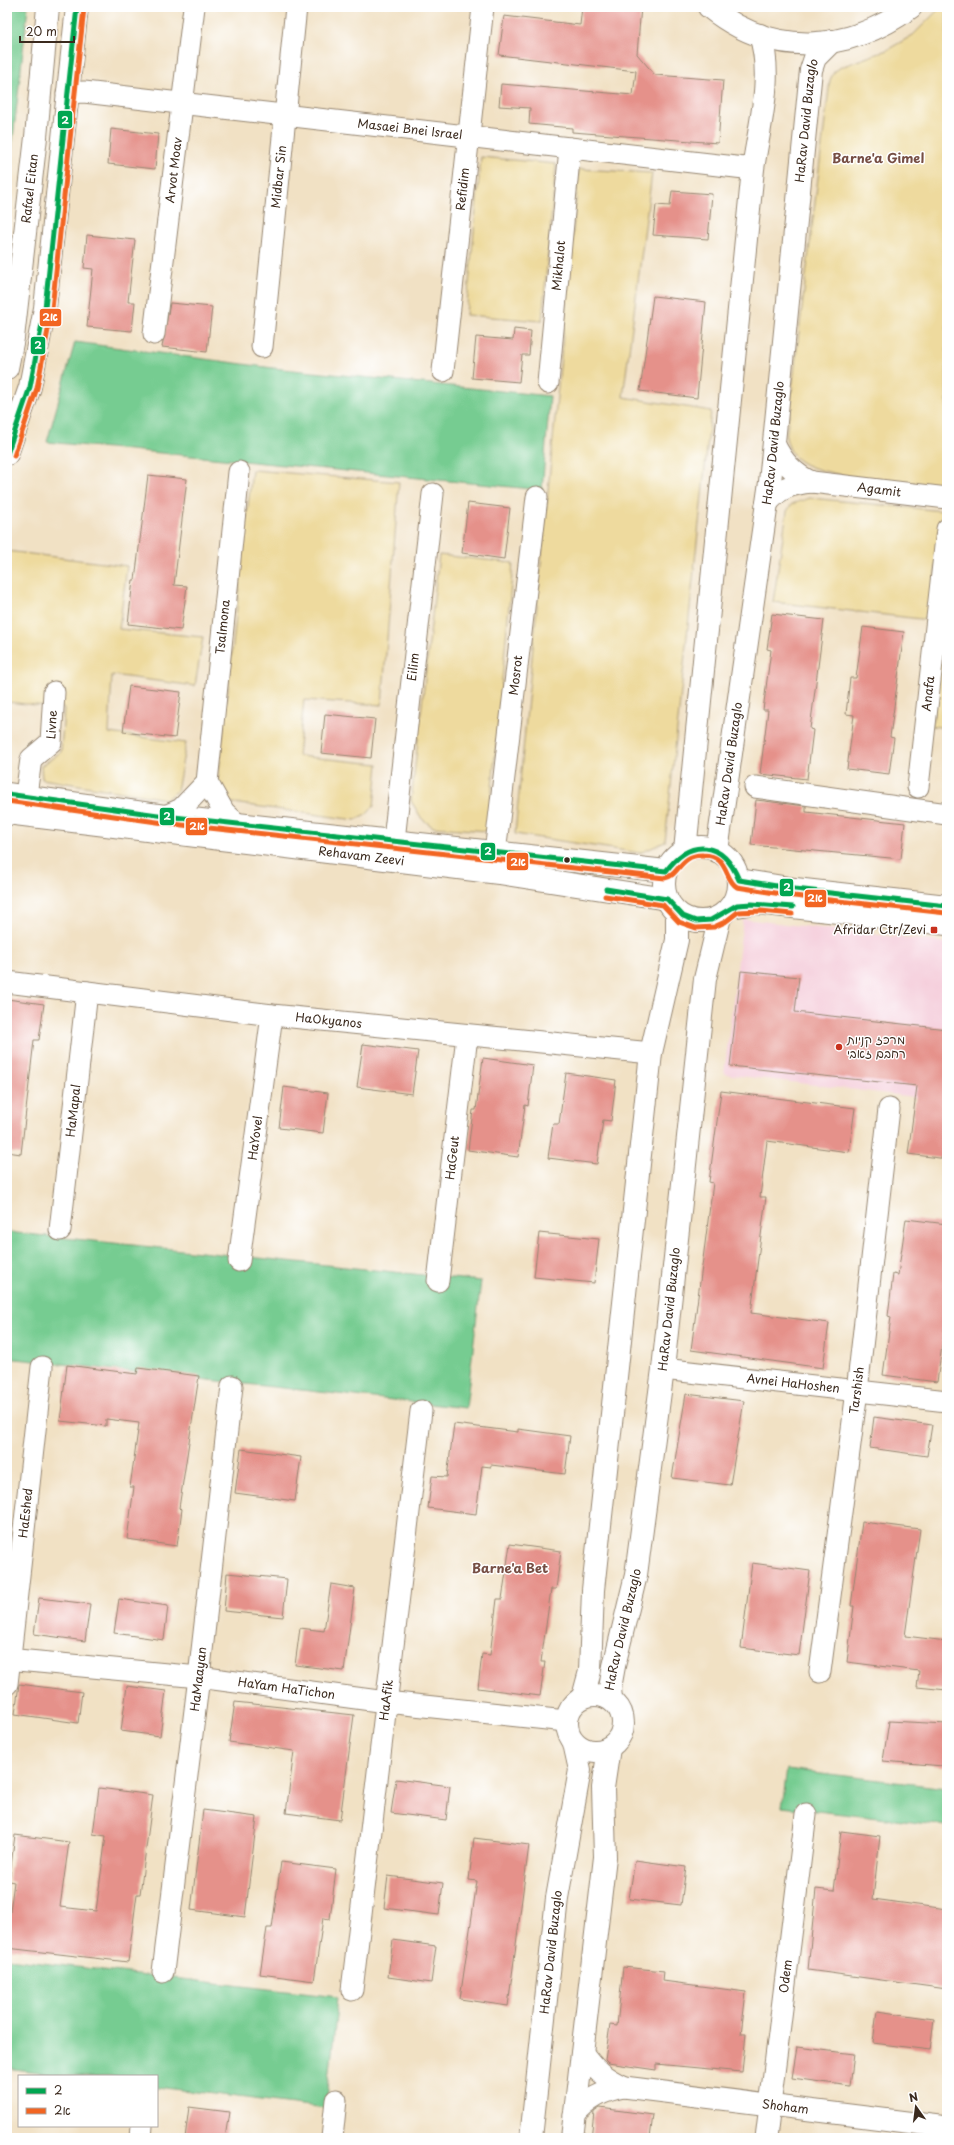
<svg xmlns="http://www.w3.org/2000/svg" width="954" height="2145" font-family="'Playpen Sans','Playpen Sans Hebrew',sans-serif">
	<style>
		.built { fill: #f5cfdc }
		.green { fill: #76cc91; stroke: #587b58 }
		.sand { fill: #eeda9e; stroke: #94825e }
		.building { fill: #e5918a }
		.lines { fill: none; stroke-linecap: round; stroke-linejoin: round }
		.minor-casing { stroke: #968671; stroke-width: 23 }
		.tertiary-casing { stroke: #968671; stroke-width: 24 }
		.minor { stroke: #fff; stroke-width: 21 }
		.tertiary { stroke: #fff; stroke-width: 22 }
		.bus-1-casing { stroke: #fff; stroke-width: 8 }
		.bus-2-casing { stroke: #fff; stroke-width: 8 }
		.bus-1 { stroke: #00a651; stroke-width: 5 }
		.bus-2 { stroke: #f26522; stroke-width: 5 }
		.bus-dot { fill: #3b2a1e; stroke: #fff; stroke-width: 1.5 }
		.poi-dot { fill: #c8321e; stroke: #fff; stroke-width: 1.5 }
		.labels { text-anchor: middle; stroke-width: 3; stroke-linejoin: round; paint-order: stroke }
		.street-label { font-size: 12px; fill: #3b2a1e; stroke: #fff }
		.poi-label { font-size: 12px; fill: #3b2a1e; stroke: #fff; text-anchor: end }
		.neighbourhood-label { font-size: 13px; font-weight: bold; fill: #764e44; stroke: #fff }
		.line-badge { stroke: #fff; stroke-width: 1.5 }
		.badge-label { font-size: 11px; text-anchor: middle; font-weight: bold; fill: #fff }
	</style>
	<rect width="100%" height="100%" fill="#fff"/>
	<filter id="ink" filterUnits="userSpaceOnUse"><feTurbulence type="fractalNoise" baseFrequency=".025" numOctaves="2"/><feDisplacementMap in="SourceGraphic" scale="8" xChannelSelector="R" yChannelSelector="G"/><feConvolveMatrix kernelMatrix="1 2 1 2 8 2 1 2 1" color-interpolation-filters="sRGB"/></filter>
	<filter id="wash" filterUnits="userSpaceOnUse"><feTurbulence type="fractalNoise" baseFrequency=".012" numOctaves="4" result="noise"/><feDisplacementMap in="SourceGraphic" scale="16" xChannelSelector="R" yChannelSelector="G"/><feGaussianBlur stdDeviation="0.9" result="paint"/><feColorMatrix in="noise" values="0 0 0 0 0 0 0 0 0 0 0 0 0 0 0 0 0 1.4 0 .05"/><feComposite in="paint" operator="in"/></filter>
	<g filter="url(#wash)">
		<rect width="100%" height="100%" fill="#f1e1c4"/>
		<!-- built -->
		<path class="built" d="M 743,919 L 947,943 L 947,1101 L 724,1074 Z"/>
		<!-- green -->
		<g class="green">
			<path d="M 7,7 L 28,7 L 7,191 Z"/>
			<path d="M 75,342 L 273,368 L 550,396 L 542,490 L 47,442 Z"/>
			<path d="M 7,1232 L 481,1281 L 466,1408 L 7,1358 Z"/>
			<path d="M 787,1769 L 947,1788 L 947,1826 L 782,1807 Z"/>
			<path d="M 7,1959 L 338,1997 L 326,2108 L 157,2087 L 157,2076 L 68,2076 L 7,2068 Z"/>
		</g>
		<!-- sand -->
		<g class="sand">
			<path d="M 941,7 L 947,7 L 947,487 C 914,483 824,479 800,461 C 791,455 789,448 786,438 L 830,80 L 834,72 L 841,67 L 887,50 L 913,35 Z"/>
			<path d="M 481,157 L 556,164 L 542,321 L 466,315 Z"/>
			<path d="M 579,169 L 652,173 L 623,397 L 711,411 L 665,842 L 640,853 L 515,834 Z"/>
			<path d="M 252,470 L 399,482 L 382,705 L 304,700 L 298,756 L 378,764 L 374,806 L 366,815 L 355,820 L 233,803 L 221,798 L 218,781 Z"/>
			<path d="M 810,498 L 943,511 L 929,620 L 773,602 L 787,511 L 792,504 Z"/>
			<path d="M 7,551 L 127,566 L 119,629 L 203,637 L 195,686 L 112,675 L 109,733 L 186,743 L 177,791 L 166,799 L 42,779 L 41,766 L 61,752 L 64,708 L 7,702 Z"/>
			<path d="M 439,555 L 513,563 L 488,831 L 433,827 L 422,819 L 411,801 Z"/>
			<path d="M 947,591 L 947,728 L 932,726 Z"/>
		</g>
		<g id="blocks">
			<!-- building -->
			<g class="building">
				<path d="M 582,7 L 641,7 L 637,54 L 655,75 L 723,80 L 718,143 L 572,132 L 572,128 L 529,124 L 530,108 L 499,106 L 501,84 L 633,95 L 636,71 L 499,55 L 504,16 L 580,25 Z"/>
				<path d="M 111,129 L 158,134 L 155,169 L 108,164 Z"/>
				<path d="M 672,191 L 712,194 L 708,239 L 653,235 L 656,205 L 670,206 Z"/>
				<path d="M 87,235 L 135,240 L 128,302 L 135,302 L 132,331 L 87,327 L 93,269 L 84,268 Z"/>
				<path d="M 653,296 L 706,302 L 697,398 L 640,391 Z"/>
				<path d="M 170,303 L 212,307 L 207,352 L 162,347 Z"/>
				<path d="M 514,329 L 531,331 L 529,355 L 522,355 L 519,382 L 472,378 L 476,337 L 513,340 Z"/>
				<path d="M 148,475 L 187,479 L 174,585 L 187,586 L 181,630 L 128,624 L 133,580 L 135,580 Z"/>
				<path d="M 468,503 L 510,508 L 504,559 L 462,553 Z"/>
				<path d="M 772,614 L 824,620 L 810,729 L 813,730 L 807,779 L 760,774 L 768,710 L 763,710 L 771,650 L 767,649 Z"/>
				<path d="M 863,627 L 904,632 L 890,737 L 894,738 L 889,774 L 847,769 L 854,715 L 846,714 L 850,678 L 856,678 Z"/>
				<path d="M 129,686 L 181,692 L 175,738 L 123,732 Z"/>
				<path d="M 325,714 L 375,719 L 371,758 L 321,753 Z"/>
				<path d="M 756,800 L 806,806 L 806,812 L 905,823 L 901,859 L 751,845 Z"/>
				<path d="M 741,971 L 799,977 L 795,1012 L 947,1029 L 947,1159 L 908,1154 L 917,1086 L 730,1066 Z"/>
				<path d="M 7,999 L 44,1004 L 39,1040 L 34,1040 L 21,1154 L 7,1152 Z"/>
				<path d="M 363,1044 L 418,1051 L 412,1094 L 357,1087 Z"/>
				<path d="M 483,1058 L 533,1065 L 528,1106 L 525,1105 L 518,1157 L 468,1150 L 473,1110 L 476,1110 Z"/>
				<path d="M 566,1073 L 616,1080 L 611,1121 L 603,1120 L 597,1164 L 548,1158 L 553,1124 L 559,1124 Z"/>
				<path d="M 284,1087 L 328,1093 L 323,1133 L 279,1128 Z"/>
				<path d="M 721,1091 L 855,1108 L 849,1152 L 767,1141 L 760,1197 L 766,1197 L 751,1313 L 829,1323 L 823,1368 L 691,1350 L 713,1183 L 709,1182 Z"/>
				<path d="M 906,1219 L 947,1224 L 947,1324 L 945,1324 L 937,1382 L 883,1375 L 891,1317 L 888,1316 L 893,1274 L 898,1275 Z"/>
				<path d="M 539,1233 L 599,1239 L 594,1283 L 534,1277 Z"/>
				<path d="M 67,1365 L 137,1374 L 138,1368 L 199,1376 L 179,1508 L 182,1509 L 177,1546 L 127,1539 L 134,1487 L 130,1487 L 139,1423 L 106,1419 L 106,1426 L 60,1421 Z"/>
				<path d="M 686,1394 L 744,1401 L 730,1485 L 672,1478 Z"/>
				<path d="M 874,1417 L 932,1425 L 927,1456 L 870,1448 Z"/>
				<path d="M 454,1424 L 518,1432 L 518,1429 L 570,1436 L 565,1474 L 491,1465 L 491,1467 L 482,1466 L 476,1514 L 428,1508 L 432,1476 L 447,1477 Z"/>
				<path d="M 241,1449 L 301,1457 L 295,1501 L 235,1493 Z"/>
				<path d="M 862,1522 L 920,1529 L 905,1636 L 947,1641 L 947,1690 L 917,1687 L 919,1671 L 847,1662 L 854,1606 L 851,1606 Z"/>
				<path d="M 510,1544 L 561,1551 L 556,1589 L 551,1589 L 541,1662 L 545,1662 L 540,1696 L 478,1688 L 482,1654 L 490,1655 L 497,1599 L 502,1599 Z"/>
				<path d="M 752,1563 L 810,1571 L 799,1655 L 741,1648 Z"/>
				<path d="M 227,1573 L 287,1579 L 283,1617 L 224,1611 Z"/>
				<path d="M 331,1584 L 355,1588 L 344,1671 L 295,1665 L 300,1628 L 324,1631 Z"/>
				<path d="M 39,1598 L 90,1604 L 85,1641 L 34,1634 Z"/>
				<path d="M 119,1599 L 168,1606 L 164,1640 L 114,1633 Z"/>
				<path d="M 19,1684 L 82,1692 L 78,1723 L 15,1714 Z"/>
				<path d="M 127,1686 L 166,1691 L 160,1736 L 121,1731 Z"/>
				<path d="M 235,1702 L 354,1715 L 340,1820 L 286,1813 L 294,1751 L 229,1742 Z"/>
				<path d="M 889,1721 L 947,1724 L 947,1761 L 943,1766 L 883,1761 Z"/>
				<path d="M 396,1779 L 450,1786 L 446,1820 L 391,1813 Z"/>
				<path d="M 99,1788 L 153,1795 L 140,1894 L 137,1894 L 128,1962 L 7,1948 L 7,1934 L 14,1882 L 9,1881 L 15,1835 L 69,1842 L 60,1907 L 96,1911 L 106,1836 L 93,1834 Z"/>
				<path d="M 203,1810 L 257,1817 L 245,1917 L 191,1910 Z"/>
				<path d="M 841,1831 L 880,1836 L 873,1899 L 947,1909 L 947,1989 L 808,1970 L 816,1889 L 834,1891 Z"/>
				<path d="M 474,1838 L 529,1845 L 508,2006 L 460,1999 L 477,1881 L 469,1880 Z"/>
				<path d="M 635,1860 L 686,1867 L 681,1905 L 629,1899 Z"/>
				<path d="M 281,1862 L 336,1869 L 330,1919 L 323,1918 L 314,1981 L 260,1974 L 267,1928 L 272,1928 Z"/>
				<path d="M 388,1876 L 443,1883 L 439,1915 L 384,1908 Z"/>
				<path d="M 393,1940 L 436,1946 L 431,1983 L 388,1977 Z"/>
				<path d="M 623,1967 L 664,1971 L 663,1981 L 746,1992 L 741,2034 L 746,2034 L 742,2072 L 656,2064 L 656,2070 L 608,2063 L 605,2060 L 610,2025 L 617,2026 Z"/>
				<path d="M 877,2011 L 934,2019 L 930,2050 L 873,2043 Z"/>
				<path d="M 797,2047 L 854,2054 L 850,2086 L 792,2078 Z"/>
				<path d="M 189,2107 L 229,2112 L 225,2138 L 185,2138 Z"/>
				<path d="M 600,2108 L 653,2115 L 650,2138 L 591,2138 L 594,2112 Z"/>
			</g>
		</g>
	</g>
	<g filter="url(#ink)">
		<use href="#blocks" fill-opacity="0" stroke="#968671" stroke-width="1"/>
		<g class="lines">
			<!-- minor casing -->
			<g class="minor-casing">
				<g id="minor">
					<path id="s1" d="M 67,93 L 84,92 L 753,169"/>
					<path id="s2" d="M 154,334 L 194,7"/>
					<path id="s3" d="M 262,347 L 296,7"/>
					<path id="s4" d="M 443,371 L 483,7"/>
					<path id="s5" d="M 548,383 L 570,148"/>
					<path d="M 774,443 C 782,461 793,474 812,482"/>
					<path id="s6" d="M 766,505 C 779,488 791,484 812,482 L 947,498"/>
					<path d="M 755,787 L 947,814"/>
					<path id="s7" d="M 918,787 L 947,529"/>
					<path id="s8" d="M 26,795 L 31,759 L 51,742 L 54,692"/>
					<path d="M 165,816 L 181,809 L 207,782"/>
					<path id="s9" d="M 237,824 L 224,812 L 207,782 L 239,472"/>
					<path id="s10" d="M 394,840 L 433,494"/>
					<path id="s11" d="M 495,853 L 537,497"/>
					<path id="s12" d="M 7,982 L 272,1015 L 651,1053"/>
					<path id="s13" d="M 60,1230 L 87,992"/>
					<path id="s14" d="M 239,1261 L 272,1015"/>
					<path id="s15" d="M 438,1281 L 467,1036"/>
					<path id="s16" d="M 663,1369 L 947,1401"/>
					<path id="s17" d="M 7,1659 L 199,1677 L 386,1702 L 566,1721"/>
					<path id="s18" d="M 820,1672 L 857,1391 L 889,1109"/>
					<path id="s19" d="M 7,1684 L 42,1367"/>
					<path id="s20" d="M 163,1972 L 199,1677 L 232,1386"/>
					<path id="s21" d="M 352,1990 L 421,1411"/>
					<path d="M 582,2052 C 595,2070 604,2078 624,2087"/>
					<path id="s22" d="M 574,2115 C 588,2099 602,2091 624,2087 L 947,2127"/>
					<path d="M 141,2138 L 142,2126"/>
					<path d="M 332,2138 L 336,2100"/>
					<path id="s23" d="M 766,2138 L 806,1814"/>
				</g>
			</g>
			<!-- tertiary casing -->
			<g class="tertiary-casing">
				<g id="tertiary">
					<path d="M 709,7 C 772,58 848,53 911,7"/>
					<path id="s24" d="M 7,368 L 13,338 L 36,137 L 48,7"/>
					<path d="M 7,454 L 30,387 L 45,308 L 77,7"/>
					<path d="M 7,794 L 165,816 L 666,871"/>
					<path id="s25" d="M 7,813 L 499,873 L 667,899"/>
					<circle cx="701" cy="884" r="37"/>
					<path d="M 685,851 L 753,169 C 759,127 774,76 760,35"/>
					<path id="s26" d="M 717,851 L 770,482 L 811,70 L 815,58 L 832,41"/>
					<path d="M 739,880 L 795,889 L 947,906"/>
					<path d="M 731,907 L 755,903 L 947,924"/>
					<circle cx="595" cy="1723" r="28"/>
					<path d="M 583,1697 L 590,1671 L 593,1590 L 651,1053 L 677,940 L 677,913"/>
					<path id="s27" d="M 611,1699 L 610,1688 L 614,1666 L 636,1575 L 663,1369 L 705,979 L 720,917"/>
					<path id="s28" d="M 531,2138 L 557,1898 L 580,1770 L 574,1743"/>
					<path d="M 572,2138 L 605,1857 L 603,1788 L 609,1748"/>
				</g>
			</g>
			<!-- minor -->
			<use href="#minor" class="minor"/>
			<!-- tertiary -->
			<use href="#tertiary" class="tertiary"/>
			<!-- bus-1 casing -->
			<g class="bus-1-casing">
				<g id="bus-1">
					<path d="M 7,454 L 30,387 L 45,308 L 77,7"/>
					<path d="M 7,794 L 165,816 L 666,871 C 691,837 723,841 739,880 L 795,889 L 947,906"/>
					<path d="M 606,889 L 667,899 L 683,916 L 696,921 L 711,920 L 737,905 L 752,904 L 793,907"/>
				</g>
			</g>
			<!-- bus-2 casing -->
			<g class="bus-2-casing">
				<g id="bus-2">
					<path d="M 14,456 L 37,388 L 52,309 L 84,8"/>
					<path d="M 7,801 L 164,823 L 665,878 C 678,877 680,854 703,855 C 729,855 724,880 737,887 L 794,896 L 946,913"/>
					<path d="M 605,896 L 663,905 L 679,922 L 696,928 L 714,927 L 725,922 L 738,912 L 761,911 L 792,914"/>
				</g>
			</g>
			<!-- bus-1 -->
			<use href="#bus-1" class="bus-1"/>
			<!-- bus-2 -->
			<use href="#bus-2" class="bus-2"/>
		</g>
	</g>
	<!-- markers -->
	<circle class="bus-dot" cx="567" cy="860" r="3.5"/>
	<g class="poi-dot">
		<rect x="930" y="926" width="8" height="8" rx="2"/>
		<circle cx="839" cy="1047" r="4"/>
	</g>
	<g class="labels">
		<!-- street labels -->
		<g class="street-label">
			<text dy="4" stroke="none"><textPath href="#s26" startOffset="736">HaRav David Buzaglo</textPath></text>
			<text dy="4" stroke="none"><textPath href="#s1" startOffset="345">Masaei Bnei Israel</textPath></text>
			<text dy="4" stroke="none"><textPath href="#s2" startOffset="165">Arvot Moav</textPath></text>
			<text dy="4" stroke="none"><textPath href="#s3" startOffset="171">Midbar Sin</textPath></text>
			<text dy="4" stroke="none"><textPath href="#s24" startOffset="181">Rafael Eitan</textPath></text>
			<text dy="4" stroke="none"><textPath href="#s4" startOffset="183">Refidim</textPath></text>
			<text dy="4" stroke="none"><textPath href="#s5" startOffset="118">Mikhalot</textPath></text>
			<text dy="4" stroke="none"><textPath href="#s26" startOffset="412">HaRav David Buzaglo</textPath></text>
			<text dy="4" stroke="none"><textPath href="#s6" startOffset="121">Agamit</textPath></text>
			<text dy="4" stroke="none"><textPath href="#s9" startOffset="208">Tsalmona</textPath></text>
			<text dy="4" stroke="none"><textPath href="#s10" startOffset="174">Eilim</textPath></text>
			<text dy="4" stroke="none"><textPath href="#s11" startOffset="179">Mosrot</textPath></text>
			<text dy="4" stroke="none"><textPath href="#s7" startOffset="94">Anafa</textPath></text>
			<text dy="4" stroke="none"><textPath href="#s8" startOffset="80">Livne</textPath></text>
			<text dy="4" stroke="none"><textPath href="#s26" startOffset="88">HaRav David Buzaglo</textPath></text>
			<text dy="4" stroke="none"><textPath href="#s25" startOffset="357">Rehavam Zeevi</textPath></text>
			<text dy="4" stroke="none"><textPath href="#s12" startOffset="324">HaOkyanos</textPath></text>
			<text dy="4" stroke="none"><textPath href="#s13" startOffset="120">HaMapal</textPath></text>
			<text dy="4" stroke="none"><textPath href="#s14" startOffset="124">HaYovel</textPath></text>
			<text dy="4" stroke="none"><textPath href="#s15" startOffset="124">HaGeut</textPath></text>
			<text dy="4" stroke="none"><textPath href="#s27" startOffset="395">HaRav David Buzaglo</textPath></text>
			<text dy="4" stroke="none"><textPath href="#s16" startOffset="131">Avnei HaHoshen</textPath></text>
			<text dy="4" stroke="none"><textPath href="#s18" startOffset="284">Tarshish</textPath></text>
			<text dy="4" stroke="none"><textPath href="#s19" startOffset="172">HaEshed</textPath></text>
			<text dy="4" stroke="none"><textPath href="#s27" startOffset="71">HaRav David Buzaglo</textPath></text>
			<text dy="4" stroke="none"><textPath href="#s20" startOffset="295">HaMaayan</textPath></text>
			<text dy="4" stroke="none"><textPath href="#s17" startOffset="281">HaYam HaTichon</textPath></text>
			<text dy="4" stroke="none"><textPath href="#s21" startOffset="292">HaAfik</textPath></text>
			<text dy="4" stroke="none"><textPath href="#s28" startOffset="187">HaRav David Buzaglo</textPath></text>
			<text dy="4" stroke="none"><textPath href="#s23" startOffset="163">Odem</textPath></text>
			<text dy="4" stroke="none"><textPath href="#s22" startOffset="221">Shoham</textPath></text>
		</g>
		<!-- poi labels -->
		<g class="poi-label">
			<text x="926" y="934">Afridar Ctr/Zevi</text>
			<text x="847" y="1044" text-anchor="start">מרכז קניות<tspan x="847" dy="14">רחבם זאבי</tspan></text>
		</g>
		<!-- neighbourhood labels -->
		<g class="neighbourhood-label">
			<text x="878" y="163">Barne'a Gimel</text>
			<text x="510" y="1573">Barne'a Bet</text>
		</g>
	</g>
	<g class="line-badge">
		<rect x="57" y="110" width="16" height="19" rx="4" fill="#00a651"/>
		<rect x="39" y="308" width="23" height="19" rx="4" fill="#f26522"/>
		<rect x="30" y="336" width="16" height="19" rx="4" fill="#00a651"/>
		<rect x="159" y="807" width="16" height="19" rx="4" fill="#00a651"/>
		<rect x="185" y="817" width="23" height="19" rx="4" fill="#f26522"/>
		<rect x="480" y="842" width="16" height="19" rx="4" fill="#00a651"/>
		<rect x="506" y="852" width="23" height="19" rx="4" fill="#f26522"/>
		<rect x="779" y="878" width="15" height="19" rx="4" fill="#00a651"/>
		<rect x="804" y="889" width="23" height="19" rx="4" fill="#f26522"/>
	</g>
	<g class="badge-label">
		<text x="65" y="124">2</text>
		<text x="50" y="321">2א</text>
		<text x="38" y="349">2</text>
		<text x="167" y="820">2</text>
		<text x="197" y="830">2א</text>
		<text x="488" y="855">2</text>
		<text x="518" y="866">2א</text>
		<text x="787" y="891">2</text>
		<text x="815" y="902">2א</text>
	</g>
	<!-- margin -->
	<rect width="954" height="2145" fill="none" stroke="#fff" stroke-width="24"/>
	<!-- legend -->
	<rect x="18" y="2075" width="140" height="52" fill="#ffffff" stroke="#b1aaa5"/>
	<rect x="26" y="2088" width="20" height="6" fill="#00a651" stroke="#b1aaa5"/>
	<text x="54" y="2095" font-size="12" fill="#3b2a1e">2</text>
	<rect x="26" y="2108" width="20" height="6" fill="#f26522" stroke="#b1aaa5"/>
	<text x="54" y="2115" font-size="12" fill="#3b2a1e">2א</text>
	<!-- north arrow -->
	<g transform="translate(916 2107) rotate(346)" stroke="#ffffff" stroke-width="3" paint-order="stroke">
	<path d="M0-3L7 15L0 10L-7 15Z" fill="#3b2a1e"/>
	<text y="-6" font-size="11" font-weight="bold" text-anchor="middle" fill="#3b2a1e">N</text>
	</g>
	<!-- scale -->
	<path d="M20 36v6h54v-6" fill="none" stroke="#3b2a1e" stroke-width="2"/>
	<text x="26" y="36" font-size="12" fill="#3b2a1e" stroke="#ffffff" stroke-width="3" paint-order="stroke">20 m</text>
</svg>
